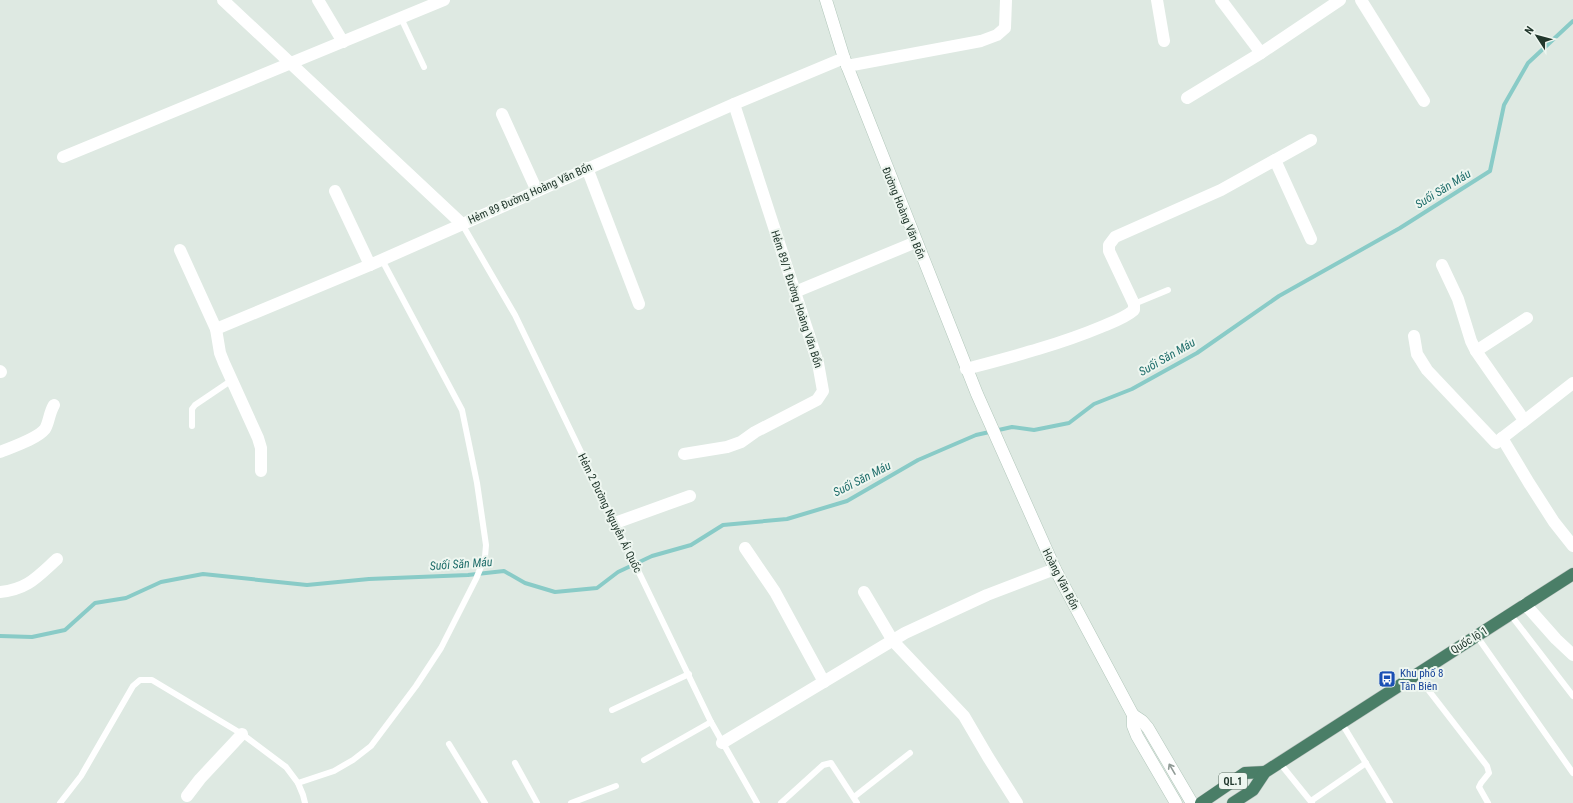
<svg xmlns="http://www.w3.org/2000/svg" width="1573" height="803" font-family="'Roboto Condensed',sans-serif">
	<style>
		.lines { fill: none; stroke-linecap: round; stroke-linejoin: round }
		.stream { stroke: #89cbc7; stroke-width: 4 }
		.secondary-casing { stroke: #b2c7bb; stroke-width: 13 }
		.trunk-casing { stroke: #bcc3c0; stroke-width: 13 }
		.service { stroke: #fff; stroke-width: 6 }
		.minor { stroke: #fff; stroke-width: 12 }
		.secondary { stroke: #fff; stroke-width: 12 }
		.trunk { stroke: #4a7e67; stroke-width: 12 }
		.oneway { stroke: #909b96 }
		.labels { text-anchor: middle; stroke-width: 4; stroke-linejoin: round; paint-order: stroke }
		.shield { fill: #eef6f0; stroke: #5e7067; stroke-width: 1 }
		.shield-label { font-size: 10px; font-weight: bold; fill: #21372c }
		.street-label { font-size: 11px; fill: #21372c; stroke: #eef6f0 }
		.transit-label { font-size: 11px; fill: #164399; stroke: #eef6f0; text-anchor: start }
		.water-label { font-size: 12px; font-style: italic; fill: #206e6b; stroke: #eef6f0 }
	</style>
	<rect width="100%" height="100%" fill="#dee9e2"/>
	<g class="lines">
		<!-- stream -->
		<path class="stream" d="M 0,636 L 32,637 L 65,630 L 95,603 L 126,598 L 161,582 L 203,574 L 307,585 L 369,579 L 468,575 L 504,571 L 525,583 L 555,592 L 597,588 L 618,572 L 652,556 L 691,545 L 723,525 L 787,519 L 847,501 L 918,460 L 976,435 L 1012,427 L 1034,430 L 1069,423 L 1094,404 L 1132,389 L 1197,353 L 1279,296 L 1400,228 L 1490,171 L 1504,105 L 1528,63 L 1573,21"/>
		<!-- secondary casing -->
		<g class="secondary-casing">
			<g id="secondary">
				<path d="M 826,0 L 844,58 L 977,394 L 1055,569 L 1133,715 L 1133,726 L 1137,736 L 1176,803"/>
				<path d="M 1133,715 L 1142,721 L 1148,728 L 1192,803"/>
			</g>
		</g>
		<!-- trunk casing -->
		<g class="trunk-casing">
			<g id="trunk">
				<path d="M 1201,803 L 1245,773 L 1265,772"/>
				<path d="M 1233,803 L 1253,790 L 1265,772 L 1573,574"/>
			</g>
		</g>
		<!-- service -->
		<g class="service">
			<path d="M 401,18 L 424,67"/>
			<path d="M 462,224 L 515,315 L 711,722 L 757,803"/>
			<path d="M 1134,304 L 1168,290"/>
			<path d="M 192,426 L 192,409 L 195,405 L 232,380"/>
			<path d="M 1510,614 L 1573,696"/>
			<path d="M 1476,635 L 1573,773"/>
			<path d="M 1416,674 L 1487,766 L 1489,773 L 1481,783 L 1479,787 L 1488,803"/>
			<path d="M 612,710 L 689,674"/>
			<path d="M 1341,722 L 1390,803"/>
			<path d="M 449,744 L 485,803"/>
			<path d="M 644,760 L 711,722"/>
			<path d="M 1279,762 L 1312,803"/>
			<path d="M 515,763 L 537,803"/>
			<path d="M 298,783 L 334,771 L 353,760 L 371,746 L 416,686 L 441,648 L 476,579 L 485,557 L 486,545 L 477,483 L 462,410 L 382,260"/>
			<path d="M 854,797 L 910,753"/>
			<path d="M 1311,801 L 1366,763"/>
			<path d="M 60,803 L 81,776 L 133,686 L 140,680 L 152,680 L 242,734 L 286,767 L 298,783 L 303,795 L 305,803"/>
			<path d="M 571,803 L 616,786"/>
			<path d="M 781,803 L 823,765 L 831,763 L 857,803"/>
		</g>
		<!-- minor -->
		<g class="minor">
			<path d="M 223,0 L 461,223"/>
			<path d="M 318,0 L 343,42"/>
			<path d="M 1157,0 L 1164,41"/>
			<path d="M 1221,0 L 1261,53"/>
			<path d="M 1361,0 L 1424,101"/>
			<path d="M 847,66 L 981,41 L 997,35 L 1005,28 L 1006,0"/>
			<path d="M 1187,98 L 1261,53 L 1340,0"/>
			<path d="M 502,114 L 537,191"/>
			<path d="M 63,157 L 444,0"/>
			<path d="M 1275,160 L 1311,239"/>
			<path d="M 587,168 L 639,304"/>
			<path d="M 335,191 L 370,265"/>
			<path d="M 180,250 L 216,329 L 220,353 L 224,363 L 258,438 L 261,448 L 261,471"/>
			<path d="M 1442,265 L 1458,299 L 1471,341 L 1476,351 L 1524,420"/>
			<path d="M 795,292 L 916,242"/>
			<path d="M 216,329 L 370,265 L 734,104 L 844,58"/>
			<path d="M 1414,336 L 1417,354 L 1427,370 L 1496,443"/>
			<path d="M 1476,351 L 1527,318"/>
			<path d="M 966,369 C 1011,357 1058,345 1101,327 C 1113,322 1125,318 1134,310 L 1134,304 L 1109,251 L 1109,245 L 1115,237 L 1221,190 L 1311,140"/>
			<path d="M 0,371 L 1,372"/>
			<path d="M 1502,438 L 1529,483 L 1554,522 L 1573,546"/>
			<path d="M 1497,442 L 1573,383"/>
			<path d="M 0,452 C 12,447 37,439 45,429 C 49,423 49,413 54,405"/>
			<path d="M 684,454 L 727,447 L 741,442 L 755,432 L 817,400 L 823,391 L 818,363 L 734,104"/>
			<path d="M 615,523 L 690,496"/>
			<path d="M 745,548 L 775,592 L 824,682"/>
			<path d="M 0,592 C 28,589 37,577 57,559"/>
			<path d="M 864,592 L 893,641 L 964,716 L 988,757 L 1017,803"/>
			<path d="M 1525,604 L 1556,639 L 1573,655"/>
			<path d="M 722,743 L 905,633 L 987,595 L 1055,569"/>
			<path d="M 187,796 L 200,779 L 242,734"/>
		</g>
		<!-- secondary -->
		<use href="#secondary" class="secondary"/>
		<!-- trunk -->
		<use href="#trunk" class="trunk"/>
	</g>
	<!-- one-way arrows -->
	<defs><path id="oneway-shaft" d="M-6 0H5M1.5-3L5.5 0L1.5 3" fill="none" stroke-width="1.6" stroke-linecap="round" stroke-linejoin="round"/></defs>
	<use class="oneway" href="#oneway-shaft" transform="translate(1172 769) rotate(-120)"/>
	<!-- icons -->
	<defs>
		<g id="bus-square" transform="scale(0.9)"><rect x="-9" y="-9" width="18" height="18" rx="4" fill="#1a4fb4" stroke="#eef6f0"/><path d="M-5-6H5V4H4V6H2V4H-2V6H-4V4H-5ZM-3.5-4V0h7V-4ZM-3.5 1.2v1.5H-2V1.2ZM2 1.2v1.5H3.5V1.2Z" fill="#fff"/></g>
	</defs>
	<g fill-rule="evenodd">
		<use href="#bus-square" x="1387" y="679"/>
	</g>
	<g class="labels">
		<!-- shield labels -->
		<rect class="shield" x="1219" y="773" width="28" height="16" rx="3"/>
		<g class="shield-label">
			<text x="1233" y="785">QL.1</text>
		</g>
		<!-- street labels -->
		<g class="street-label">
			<text transform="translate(530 193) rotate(-24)" y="4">Hẻm 89 Đường Hoàng Văn Bổn</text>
			<text transform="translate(904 213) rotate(68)" y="4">Đường Hoàng Văn Bổn</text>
			<text transform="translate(797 299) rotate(72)" y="4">Hẻm 89/1 Đường Hoàng Văn Bổn</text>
			<text transform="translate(610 513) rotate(64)" y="4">Hẻm 2 Đường Nguyễn Ái Quốc</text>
			<text transform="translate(1061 579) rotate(63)" y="4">Hoàng Văn Bổn</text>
			<text transform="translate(1469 640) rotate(-32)" y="4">Quốc lộ 1</text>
		</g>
		<!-- transit labels -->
		<g class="transit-label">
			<text x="1400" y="677">Khu phố 8<tspan x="1400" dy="13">Tân Biên</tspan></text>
		</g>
		<!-- water labels -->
		<g class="water-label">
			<text transform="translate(1443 189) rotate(-32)" y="4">Suối Săn Máu</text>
			<text transform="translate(1167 357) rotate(-30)" y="4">Suối Săn Máu</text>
			<text transform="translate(862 479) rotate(-27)" y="4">Suối Săn Máu</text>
			<text transform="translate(461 564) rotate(-4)" y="4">Suối Săn Máu</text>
		</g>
	</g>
	<!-- north arrow -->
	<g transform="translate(1537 36) rotate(306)" stroke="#eef6f0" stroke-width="3" paint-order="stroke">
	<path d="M0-3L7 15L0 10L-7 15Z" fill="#21372c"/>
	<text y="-6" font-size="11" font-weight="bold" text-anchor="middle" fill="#21372c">N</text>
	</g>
</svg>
